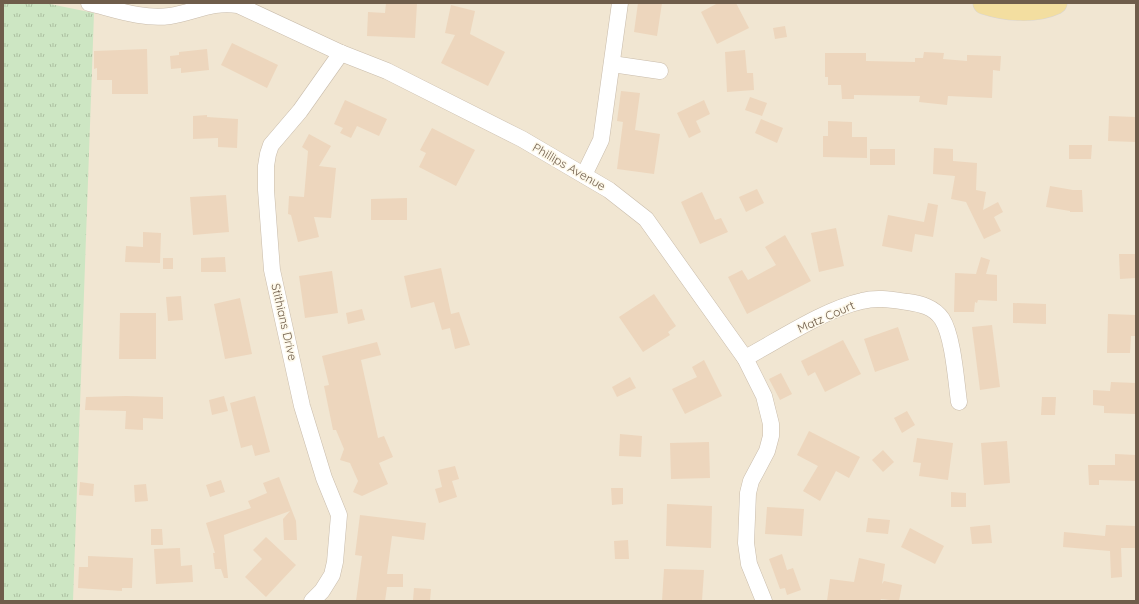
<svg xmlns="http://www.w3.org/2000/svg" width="1139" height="604" font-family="Quicksand,sans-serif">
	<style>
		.residential { fill: #f1e6d2 }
		.park { fill: url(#park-tufts) }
		.building { fill: #edd6bd }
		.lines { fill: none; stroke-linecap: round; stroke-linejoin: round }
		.minor-casing { stroke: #c9bcab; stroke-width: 17 }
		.primary-casing { stroke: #dad5d0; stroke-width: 23 }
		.minor { stroke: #fff; stroke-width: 16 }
		.primary { stroke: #f3dea0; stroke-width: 22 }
		.labels { text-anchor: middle; stroke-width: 3; stroke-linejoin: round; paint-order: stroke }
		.street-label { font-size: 12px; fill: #6f5d4b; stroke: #fdf8e9 }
	</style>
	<defs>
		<pattern id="park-tufts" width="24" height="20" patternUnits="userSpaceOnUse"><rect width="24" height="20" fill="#cde6c3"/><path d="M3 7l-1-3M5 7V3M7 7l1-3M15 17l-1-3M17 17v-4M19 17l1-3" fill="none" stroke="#abbea0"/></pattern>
	</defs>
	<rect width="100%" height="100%" fill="#faf4e3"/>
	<!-- residential -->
	<rect class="residential" x="3" y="3" width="1133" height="598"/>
	<!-- park -->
	<path class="park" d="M 3,3 L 45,3 L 94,13 L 73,601 L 3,601 Z"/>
	<!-- building -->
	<g class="building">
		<path d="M 386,3 L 417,3 L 415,38 L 367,36 L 368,12 L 385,13 Z"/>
		<path d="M 638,3 L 662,3 L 657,36 L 634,32 Z"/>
		<path d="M 718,3 L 736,3 L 749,28 L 717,44 L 701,12 Z"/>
		<path d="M 451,5 L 475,11 L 470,34 L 505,52 L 488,86 L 441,63 L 455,35 L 445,33 Z"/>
		<path d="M 785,26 L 787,37 L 775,39 L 773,28 Z"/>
		<path d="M 232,43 L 278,65 L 267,88 L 221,65 Z"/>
		<path d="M 147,49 L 148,94 L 112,94 L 112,80 L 97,80 L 97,68 L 94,69 L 94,51 Z"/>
		<path d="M 207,49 L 209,70 L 181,73 L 181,68 L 171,69 L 170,56 L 179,55 L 179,52 Z"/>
		<path d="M 745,50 L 747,73 L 753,73 L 754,90 L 727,92 L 725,52 Z"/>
		<path d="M 924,52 L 944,53 L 943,59 L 967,61 L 967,55 L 1001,56 L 1000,71 L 993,70 L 992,98 L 948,96 L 947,105 L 919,102 L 920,96 L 854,95 L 854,99 L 842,99 L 841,85 L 828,85 L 828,77 L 825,77 L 825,53 L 866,53 L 866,61 L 915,62 L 915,58 L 923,58 Z"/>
		<path d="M 621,91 L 640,93 L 635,130 L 660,134 L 654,174 L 617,169 L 623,122 L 617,121 Z"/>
		<path d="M 750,97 L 767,103 L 762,116 L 745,110 Z"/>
		<path d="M 345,100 L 387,119 L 379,136 L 357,126 L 351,138 L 340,133 L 343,128 L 334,124 Z"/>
		<path d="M 704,100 L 710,114 L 696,121 L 701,132 L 689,138 L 677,113 Z"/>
		<path d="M 207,115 L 207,117 L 238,119 L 237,148 L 218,147 L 218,138 L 193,139 L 193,116 Z"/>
		<path d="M 1109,116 L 1136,117 L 1136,142 L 1108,141 Z"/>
		<path d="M 761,119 L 783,128 L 777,143 L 755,133 Z"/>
		<path d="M 828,121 L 852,122 L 852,137 L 867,137 L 867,158 L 823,157 L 823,136 L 828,136 Z"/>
		<path d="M 432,128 L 475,150 L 456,186 L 419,167 L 426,153 L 420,150 Z"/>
		<path d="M 309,134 L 331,146 L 319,166 L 336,168 L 331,218 L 314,217 L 319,237 L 298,242 L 291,215 L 288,214 L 289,196 L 304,197 L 308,151 L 302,147 Z"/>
		<path d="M 1069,145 L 1092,145 L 1091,159 L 1069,159 Z"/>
		<path d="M 934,148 L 953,149 L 953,161 L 977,163 L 976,190 L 986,192 L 983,210 L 998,202 L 1003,212 L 994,217 L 1001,231 L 984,239 L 966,202 L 951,199 L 955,176 L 933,174 Z"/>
		<rect x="870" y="149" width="25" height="16"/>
		<path d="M 1050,186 L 1073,190 L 1082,190 L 1083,212 L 1070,212 L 1070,211 L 1046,207 Z"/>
		<path d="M 757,189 L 764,203 L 746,212 L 739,197 Z"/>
		<path d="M 702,192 L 715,220 L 721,218 L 728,232 L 700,244 L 681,202 Z"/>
		<path d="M 226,195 L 229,232 L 193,235 L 190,197 Z"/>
		<path d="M 407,198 L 407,220 L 371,220 L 371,199 Z"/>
		<path d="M 928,203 L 938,205 L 933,237 L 915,234 L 912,252 L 882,246 L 888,215 L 924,222 Z"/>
		<path d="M 836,228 L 844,266 L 819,272 L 811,233 Z"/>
		<path d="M 143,232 L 161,233 L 160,263 L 125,262 L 126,246 L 143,247 Z"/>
		<path d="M 785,235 L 811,281 L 747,314 L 728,277 L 742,270 L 748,280 L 776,265 L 765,247 Z"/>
		<path d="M 1119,254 L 1136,254 L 1136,278 L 1120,279 Z"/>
		<path d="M 225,257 L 226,272 L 201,272 L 201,258 Z"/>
		<path d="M 981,257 L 990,260 L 986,274 L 997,275 L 997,301 L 978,300 L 977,303 L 975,302 L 974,312 L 954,312 L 955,273 L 976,274 Z"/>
		<rect x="163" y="258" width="10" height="11"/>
		<path d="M 441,268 L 451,314 L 459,312 L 470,345 L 455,349 L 450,328 L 442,330 L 434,302 L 411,308 L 404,276 Z"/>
		<path d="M 332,271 L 338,313 L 305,318 L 299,276 Z"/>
		<path d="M 654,294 L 676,326 L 668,332 L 670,335 L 643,352 L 619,317 Z"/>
		<path d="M 181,296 L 183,320 L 168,321 L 166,297 Z"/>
		<path d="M 240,298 L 252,354 L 225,359 L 214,304 Z"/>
		<path d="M 1013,303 L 1046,304 L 1046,324 L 1013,323 Z"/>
		<path d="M 362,309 L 365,320 L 348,324 L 346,313 Z"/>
		<path d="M 120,313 L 156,313 L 156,359 L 119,359 Z"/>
		<path d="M 1108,314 L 1136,315 L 1136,336 L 1131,336 L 1130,353 L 1107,353 Z"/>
		<path d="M 992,325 L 1000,387 L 980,390 L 972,327 Z"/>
		<path d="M 898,327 L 909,360 L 875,372 L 864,339 Z"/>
		<path d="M 843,340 L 861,374 L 825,392 L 815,372 L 808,376 L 801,361 Z"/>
		<path d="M 377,342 L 381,355 L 361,360 L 378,438 L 384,436 L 393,457 L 379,463 L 388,484 L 362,496 L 353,492 L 358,481 L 350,463 L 340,460 L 344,449 L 336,430 L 333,430 L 324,386 L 329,385 L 322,356 Z"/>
		<path d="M 704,360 L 722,396 L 685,414 L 672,389 L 697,377 L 692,367 Z"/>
		<path d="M 781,373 L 792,394 L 780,400 L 769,379 Z"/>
		<path d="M 630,377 L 636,388 L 617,397 L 612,387 Z"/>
		<path d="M 1111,382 L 1136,383 L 1136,414 L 1104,413 L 1104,406 L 1093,405 L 1093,390 L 1110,391 Z"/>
		<path d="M 126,396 L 163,397 L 163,419 L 143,418 L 143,430 L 125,429 L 126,411 L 85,410 L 86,397 Z"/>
		<path d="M 224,396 L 228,411 L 212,415 L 209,400 Z"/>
		<path d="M 255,396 L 270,452 L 255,456 L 252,445 L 241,448 L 230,403 Z"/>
		<path d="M 1042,397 L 1056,397 L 1055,415 L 1041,415 Z"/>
		<path d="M 907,411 L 915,425 L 902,433 L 894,418 Z"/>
		<path d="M 809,431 L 860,457 L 849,478 L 836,471 L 820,501 L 803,491 L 818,466 L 797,455 Z"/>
		<path d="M 620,434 L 642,436 L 641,457 L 619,456 Z"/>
		<path d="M 917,438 L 953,443 L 948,480 L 919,476 L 921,463 L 913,462 Z"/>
		<path d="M 1007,441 L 1010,483 L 984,485 L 981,443 Z"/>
		<path d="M 709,442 L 710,478 L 671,479 L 670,443 Z"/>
		<path d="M 883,450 L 894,462 L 883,472 L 872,460 Z"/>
		<path d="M 1115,454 L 1136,455 L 1136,481 L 1099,480 L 1099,485 L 1089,485 L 1088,465 L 1115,465 Z"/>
		<path d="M 455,466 L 459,479 L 452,481 L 457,497 L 439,503 L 435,489 L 442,487 L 438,470 Z"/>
		<path d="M 279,477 L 296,521 L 297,540 L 284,540 L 283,519 L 290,511 L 224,535 L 228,578 L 224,578 L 221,569 L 215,569 L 213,553 L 215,553 L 206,523 L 251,508 L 248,501 L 267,493 L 263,483 Z"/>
		<path d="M 221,480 L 225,492 L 210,497 L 206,485 Z"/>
		<path d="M 80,482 L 94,484 L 93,496 L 79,495 Z"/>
		<path d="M 146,484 L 148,501 L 135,502 L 134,485 Z"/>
		<path d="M 611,488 L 623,488 L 623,504 L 612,505 Z"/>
		<path d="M 951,492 L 966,493 L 966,507 L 951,507 Z"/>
		<path d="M 667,504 L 712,506 L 711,548 L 666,546 Z"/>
		<path d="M 767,507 L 804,509 L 802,536 L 765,534 Z"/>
		<path d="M 360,515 L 426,523 L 424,540 L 392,536 L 387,574 L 403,574 L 403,587 L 387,587 L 385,601 L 356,601 L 362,556 L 355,555 Z"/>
		<path d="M 868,518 L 890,520 L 888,534 L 866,532 Z"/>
		<path d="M 990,525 L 992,543 L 972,544 L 970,527 Z"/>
		<path d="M 1106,525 L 1136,526 L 1136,548 L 1121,548 L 1122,577 L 1111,578 L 1110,551 L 1063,547 L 1064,532 L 1105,536 Z"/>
		<path d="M 910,528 L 944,546 L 935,564 L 901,547 Z"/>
		<path d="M 151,529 L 162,529 L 163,545 L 151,545 Z"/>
		<path d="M 266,537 L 296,565 L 266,597 L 245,577 L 262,559 L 253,550 Z"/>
		<path d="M 628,540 L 629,559 L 615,559 L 614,541 Z"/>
		<path d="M 180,548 L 181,566 L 192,565 L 193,582 L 156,584 L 154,549 Z"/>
		<path d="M 782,554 L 787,570 L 793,568 L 801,590 L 787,595 L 785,588 L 780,589 L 769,559 Z"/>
		<path d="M 88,556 L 133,558 L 132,588 L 122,588 L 122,591 L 78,588 L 79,567 L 88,567 Z"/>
		<path d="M 859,558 L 885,564 L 882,584 L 884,581 L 902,585 L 899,601 L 881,599 L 880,601 L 827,601 L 830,579 L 854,582 Z"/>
		<path d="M 664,569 L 704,570 L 702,601 L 662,601 Z"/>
		<path d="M 414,588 L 431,589 L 430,601 L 413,600 Z"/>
	</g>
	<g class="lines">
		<!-- minor casing -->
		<g class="minor-casing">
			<g id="minor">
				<path d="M 89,3 C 114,9 143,20 170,16 C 195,12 212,1 238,5 L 341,53 L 387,71 L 522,139 L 609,190 L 646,219 L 745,358 L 764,396 L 771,424 L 771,436 L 767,451 L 751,481 L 748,493 L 746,543 L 749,564 L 764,601"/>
				<path d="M 612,64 L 660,71"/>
				<path d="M 584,175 L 601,140 L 620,3"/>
				<path d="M 745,358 C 779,340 825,309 862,301 C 877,297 893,300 908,302 C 921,304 934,307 942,319 C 953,336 956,380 959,402"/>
				<path d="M 312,601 L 322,591 L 332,575 L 335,562 L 339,515 L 324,478 L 302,406 L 272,270 L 266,190 L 266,166 L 268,154 L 271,145 L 300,111 L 341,53"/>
			</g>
		</g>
		<!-- primary casing -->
		<g class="primary-casing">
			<path id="primary" d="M 984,3 C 1005,10 1035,13 1056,3"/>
		</g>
		<!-- minor -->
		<use href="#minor" class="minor"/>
		<!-- primary -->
		<use href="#primary" class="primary"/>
	</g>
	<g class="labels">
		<!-- street labels -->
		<g class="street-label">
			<text transform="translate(569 167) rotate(30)" y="4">Phillips Avenue</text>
			<text transform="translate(826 317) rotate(-24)" y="4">Matz Court</text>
			<text transform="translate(284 322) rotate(77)" y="4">Stithians Drive</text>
		</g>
	</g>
	<!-- border -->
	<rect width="1139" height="604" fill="none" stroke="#6f5d4b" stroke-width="8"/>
</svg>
